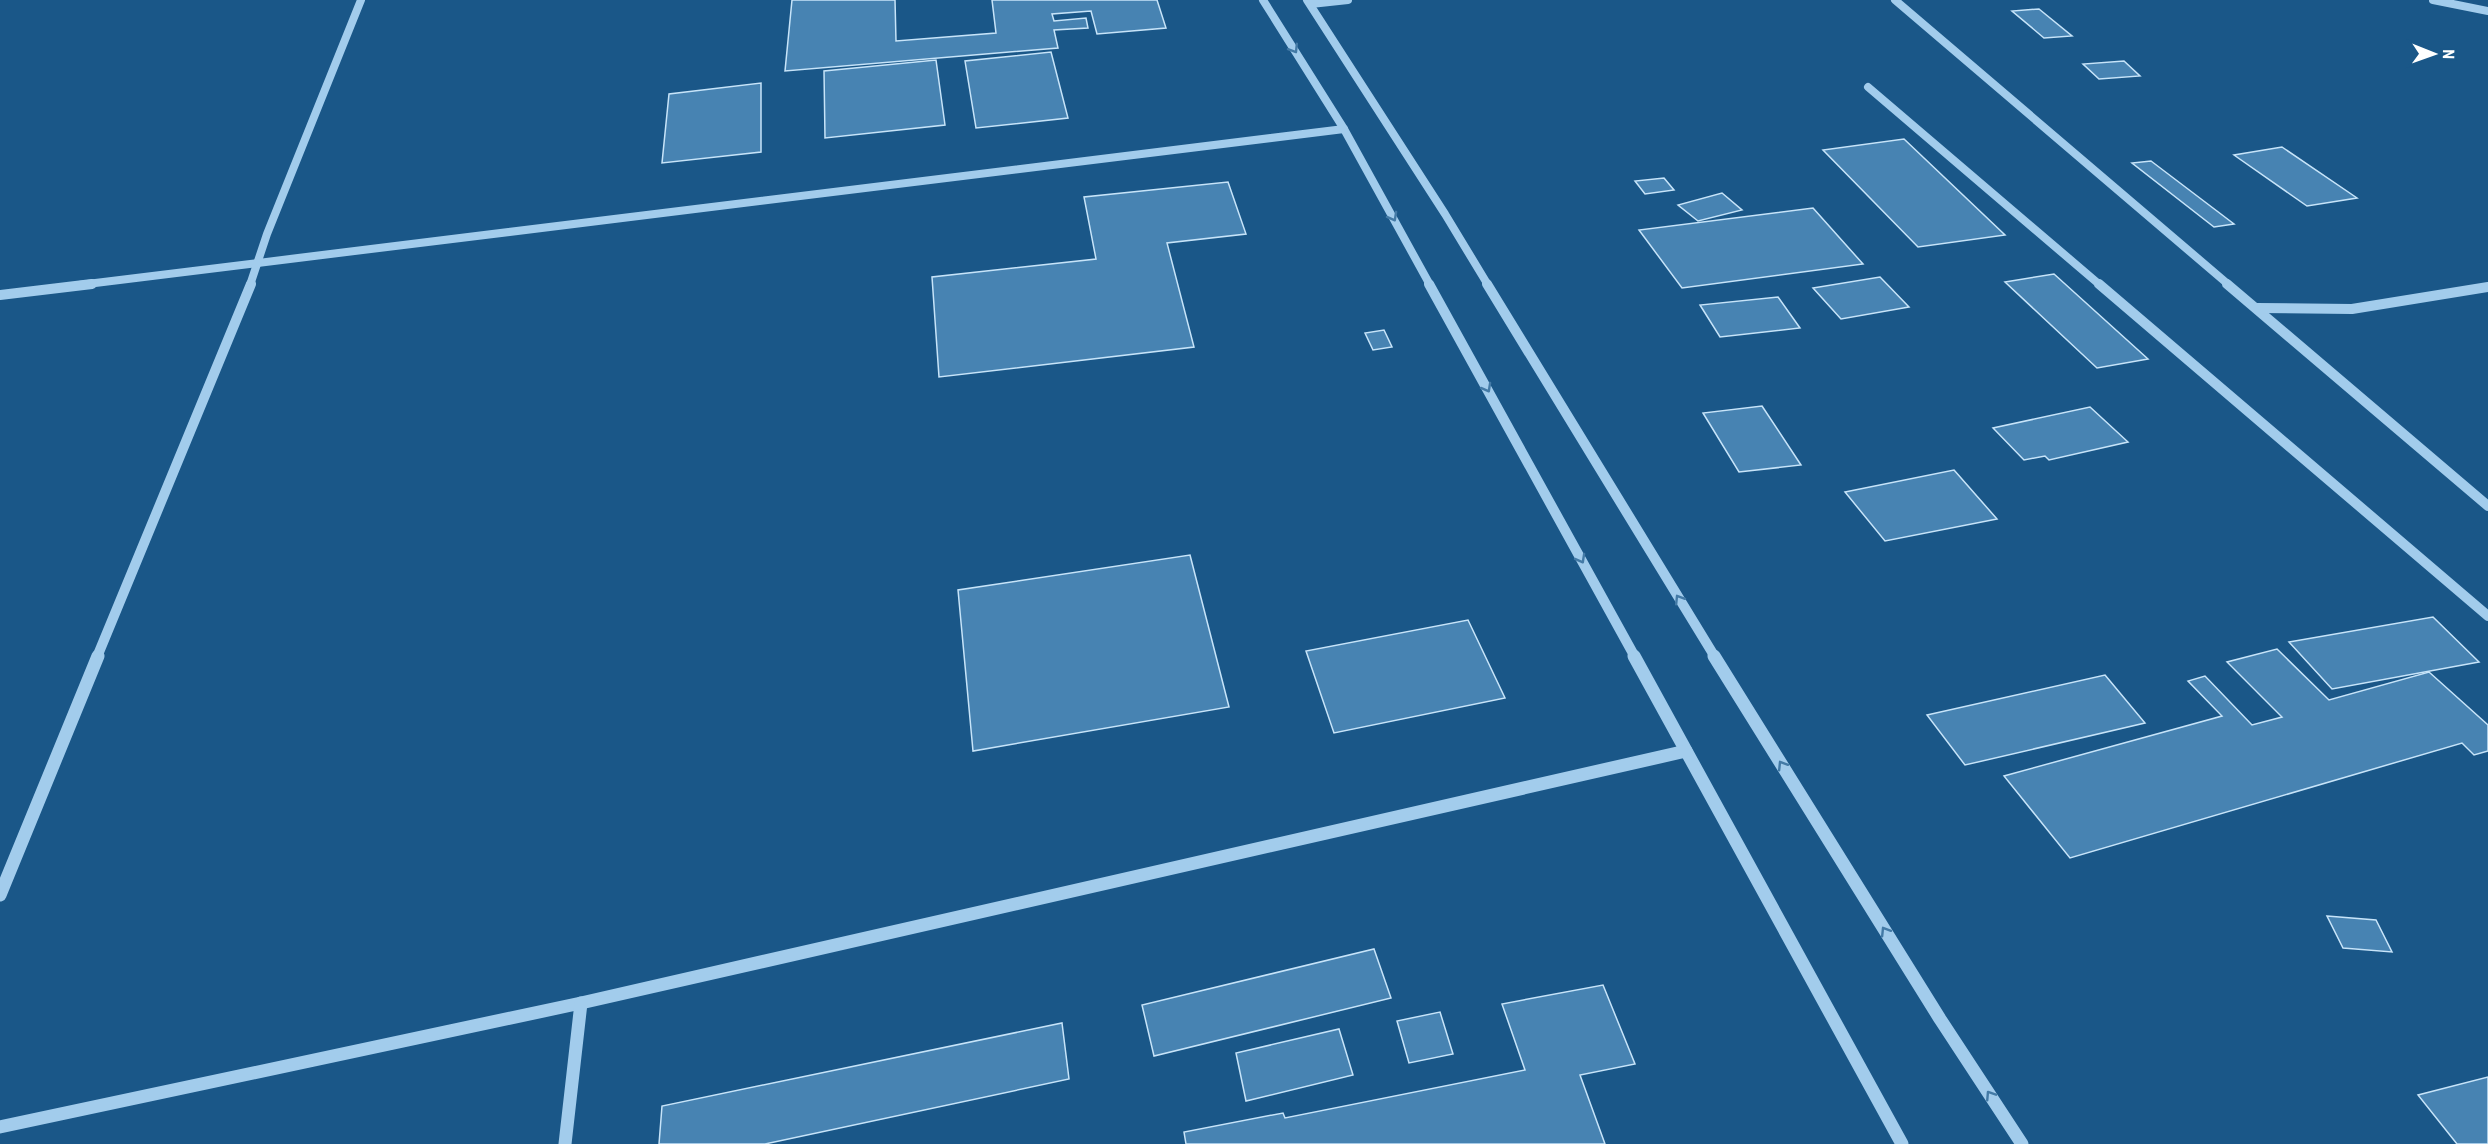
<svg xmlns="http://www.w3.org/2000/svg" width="2488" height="1144" font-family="'Roboto Condensed',sans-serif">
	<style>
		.building { fill: #4783b2; stroke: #c7e4f9; stroke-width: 1.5 }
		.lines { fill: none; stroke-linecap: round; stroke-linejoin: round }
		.minor-far2 { stroke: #a2ccec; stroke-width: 8 }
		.minor-far1 { stroke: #a2ccec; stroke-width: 10 }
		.minor { stroke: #a2ccec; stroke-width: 13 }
		.oneway { stroke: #437aa6 }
	</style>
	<rect width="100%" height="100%" fill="#1a5788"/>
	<!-- building -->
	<g class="building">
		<path d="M 792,0 L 895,0 L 896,41 L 996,33 L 992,0 L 1157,0 L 1166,28 L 1097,34 L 1091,11 L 1052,14 L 1054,21 L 1086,18 L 1088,28 L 1054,30 L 1058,48 L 785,71 Z"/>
		<path d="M 2039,9 L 2072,36 L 2044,38 L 2012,11 Z"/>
		<path d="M 1051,52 L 1068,118 L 976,128 L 965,61 Z"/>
		<path d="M 936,60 L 945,125 L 825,138 L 824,71 Z"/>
		<path d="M 2124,61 L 2140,76 L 2099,79 L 2083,64 Z"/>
		<path d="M 761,83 L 761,152 L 662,163 L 669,94 Z"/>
		<path d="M 1904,139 L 2005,235 L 1918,247 L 1823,150 Z"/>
		<path d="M 2282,147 L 2357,198 L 2307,206 L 2234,155 Z"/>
		<path d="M 2151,161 L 2234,224 L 2214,227 L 2132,163 Z"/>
		<path d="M 1664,178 L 1674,190 L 1645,194 L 1635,181 Z"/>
		<path d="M 1228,182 L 1246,234 L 1167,243 L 1194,347 L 939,377 L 932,277 L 1096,259 L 1084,197 Z"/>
		<path d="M 1722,193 L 1742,210 L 1698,221 L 1678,205 Z"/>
		<path d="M 1813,208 L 1863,264 L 1682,288 L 1639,230 Z"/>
		<path d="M 2054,274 L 2148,359 L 2097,368 L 2005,282 Z"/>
		<path d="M 1880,277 L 1909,307 L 1841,319 L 1813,288 Z"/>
		<path d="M 1778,297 L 1800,328 L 1720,337 L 1700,305 Z"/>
		<path d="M 1384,330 L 1392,347 L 1373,350 L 1365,333 Z"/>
		<path d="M 1762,406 L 1801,465 L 1739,472 L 1703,413 Z"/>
		<path d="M 2090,407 L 2128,442 L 2049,460 L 2045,456 L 2024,460 L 1993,428 Z"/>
		<path d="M 1954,470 L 1997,519 L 1885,541 L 1845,492 Z"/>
		<path d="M 1190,555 L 1229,707 L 973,751 L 958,590 Z"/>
		<path d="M 2433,617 L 2479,662 L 2332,689 L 2289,642 Z"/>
		<path d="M 1468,620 L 1505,698 L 1334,733 L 1306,651 Z"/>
		<path d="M 2277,649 L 2329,700 L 2429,672 L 2488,725 L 2488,751 L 2474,755 L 2462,743 L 2070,858 L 2004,776 L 2222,716 L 2188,681 L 2205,676 L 2252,725 L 2282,717 L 2227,662 Z"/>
		<path d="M 2105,675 L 2145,723 L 1965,765 L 1927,715 Z"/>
		<path d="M 2327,916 L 2376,920 L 2392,952 L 2343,948 Z"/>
		<path d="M 1374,949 L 1391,998 L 1154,1056 L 1142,1005 Z"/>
		<path d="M 1603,985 L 1635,1064 L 1580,1075 L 1605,1144 L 1186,1144 L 1184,1132 L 1283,1113 L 1285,1118 L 1525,1070 L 1502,1004 Z"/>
		<path d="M 1440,1012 L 1453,1054 L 1409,1063 L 1397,1021 Z"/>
		<path d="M 1062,1023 L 1069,1079 L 765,1144 L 659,1144 L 662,1106 Z"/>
		<path d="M 1339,1029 L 1353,1075 L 1246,1101 L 1236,1053 Z"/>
		<path d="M 2488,1077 L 2488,1144 L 2457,1144 L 2418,1095 Z"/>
	</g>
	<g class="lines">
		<!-- minor-far2 -->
		<g class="minor-far2">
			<path d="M 1263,0 L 1344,129 L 1430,285"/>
			<path d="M 1307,0 L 1445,214 L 1488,285"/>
			<path d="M 1895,0 L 2229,285"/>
			<path d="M 2433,0 L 2488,11"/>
			<path d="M 1311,4 L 1348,0"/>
			<path d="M 1868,87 L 2100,285"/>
			<path d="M 79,285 L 1344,129"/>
			<path d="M 250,285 L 267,234 L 361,0"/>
		</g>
		<!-- minor-far1 -->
		<g class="minor-far1">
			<path d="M 1429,284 L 1635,657"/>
			<path d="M 1487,284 L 1715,657"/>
			<path d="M 2099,284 L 2488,616"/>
			<path d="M 2227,284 L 2488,506"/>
			<path d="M 0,295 L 92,284"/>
			<path d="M 2257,308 L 2352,309 L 2488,287"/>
			<path d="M 97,657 L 251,284"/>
		</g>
		<!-- minor -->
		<g class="minor">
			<path d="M 1634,656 L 1902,1144"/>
			<path d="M 1714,656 L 1940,1019 L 2022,1144"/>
			<path d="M 0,895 L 98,656"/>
			<path d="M 0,1127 L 581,1003 L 1686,751"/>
			<path d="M 565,1144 L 581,1003"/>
		</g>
	</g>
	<!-- one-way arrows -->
	<defs><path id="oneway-chevron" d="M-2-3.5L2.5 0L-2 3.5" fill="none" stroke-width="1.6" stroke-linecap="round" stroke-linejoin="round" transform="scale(1.5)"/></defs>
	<g class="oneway">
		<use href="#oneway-chevron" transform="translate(1294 49) rotate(58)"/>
		<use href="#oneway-chevron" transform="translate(1393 217) rotate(61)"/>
		<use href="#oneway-chevron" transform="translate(1487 388) rotate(61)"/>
		<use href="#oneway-chevron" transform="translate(1581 559) rotate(61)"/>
		<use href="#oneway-chevron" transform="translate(1679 599) rotate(-122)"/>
		<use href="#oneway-chevron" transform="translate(1782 765) rotate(-122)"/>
		<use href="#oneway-chevron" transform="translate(1885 931) rotate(-122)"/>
		<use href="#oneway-chevron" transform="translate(1990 1095) rotate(-123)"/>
	</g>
	<!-- north arrow -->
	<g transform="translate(2434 54) rotate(91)" stroke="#1a5788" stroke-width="4.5" paint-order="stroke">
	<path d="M0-4.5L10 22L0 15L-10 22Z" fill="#ffffff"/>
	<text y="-9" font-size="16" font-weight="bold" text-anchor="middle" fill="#ffffff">N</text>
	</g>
</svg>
